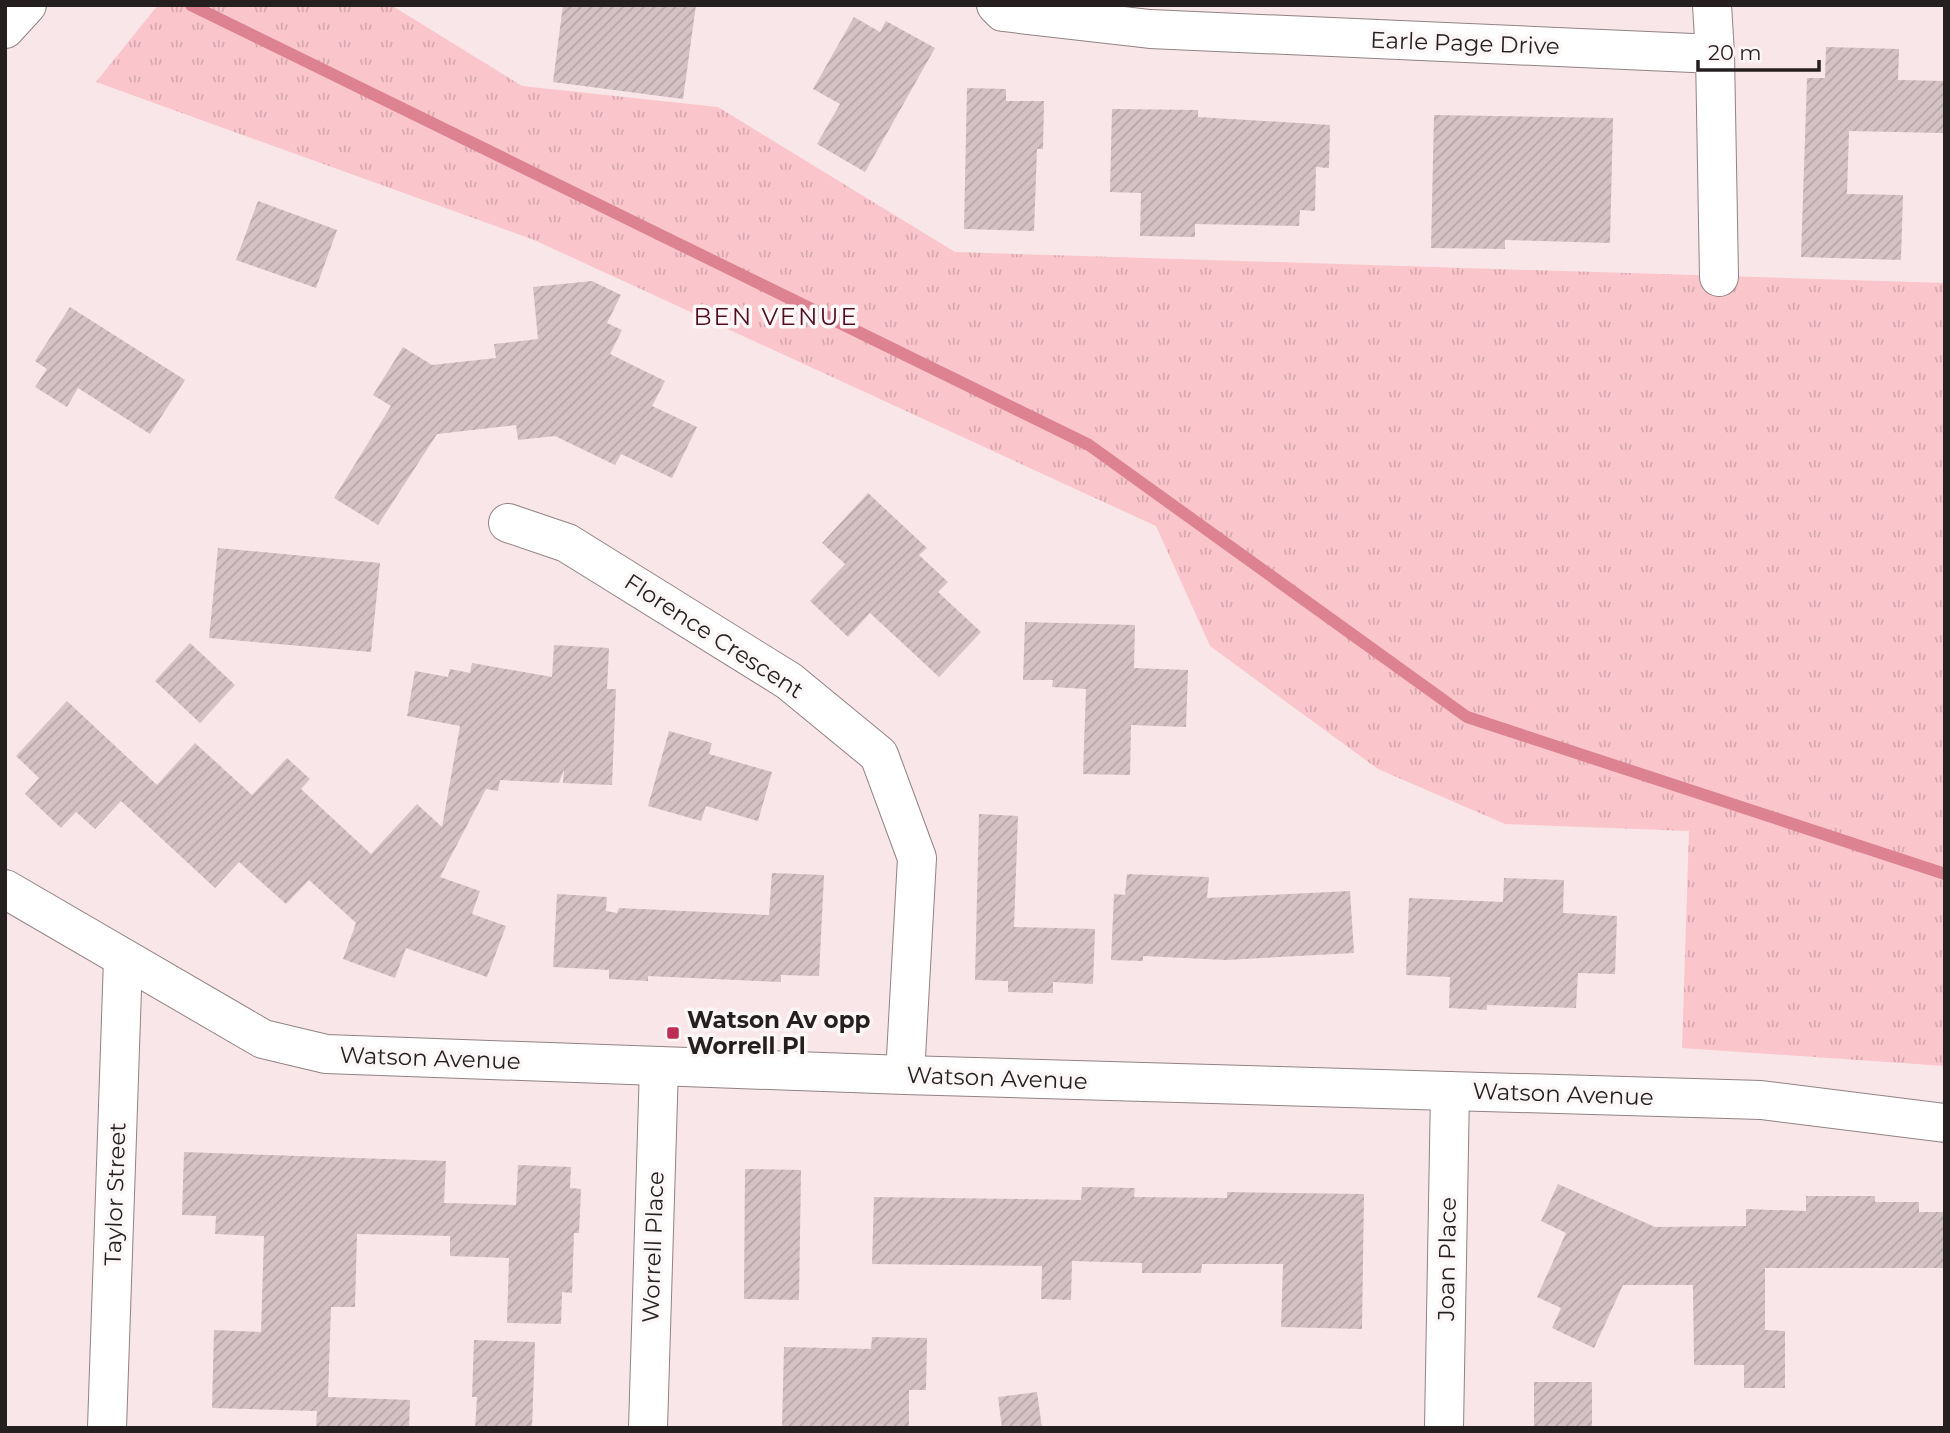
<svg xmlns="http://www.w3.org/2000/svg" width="1950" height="1433" font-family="Montserrat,sans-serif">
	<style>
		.grass { fill: url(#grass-tufts) }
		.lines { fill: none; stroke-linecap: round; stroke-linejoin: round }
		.stream { stroke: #dc8290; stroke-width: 12 }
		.building { fill: url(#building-hatch) }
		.minor-casing { stroke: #928283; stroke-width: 40 }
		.minor { stroke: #fff; stroke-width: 38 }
		.poi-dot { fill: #be2e54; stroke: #fdf6f7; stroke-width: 2.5 }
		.labels { text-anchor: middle; stroke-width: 7; stroke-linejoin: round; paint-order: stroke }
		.street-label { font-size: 23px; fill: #261f20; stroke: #fdf6f7 }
		.poi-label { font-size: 23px; font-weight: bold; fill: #261f20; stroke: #fdf6f7; text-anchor: start }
		.neighbourhood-label { font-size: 24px; letter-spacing: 2px; fill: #520d20; stroke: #fdf6f7 }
	</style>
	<defs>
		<pattern id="grass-tufts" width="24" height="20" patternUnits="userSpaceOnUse" patternTransform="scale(1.75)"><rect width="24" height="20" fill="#fbc5cc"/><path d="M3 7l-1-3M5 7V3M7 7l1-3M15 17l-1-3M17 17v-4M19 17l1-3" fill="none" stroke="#d7a9af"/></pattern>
		<pattern id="building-hatch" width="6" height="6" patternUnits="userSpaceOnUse" patternTransform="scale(1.75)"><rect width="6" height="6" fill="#d4c2c4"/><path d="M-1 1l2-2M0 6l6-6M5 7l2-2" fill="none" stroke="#b6a6a8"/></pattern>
	</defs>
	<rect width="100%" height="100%" fill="#f8e6e8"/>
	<!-- grass -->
	<path class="grass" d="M 158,5 L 391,5 L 522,86 L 718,107 L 955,252 L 1945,283 L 1945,1066 L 1682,1048 L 1689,831 L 1505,824 L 1378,769 L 1210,646 L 1156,526 L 534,240 L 96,82 Z"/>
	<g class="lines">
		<!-- stream -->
		<path class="stream" d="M 191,5 L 1089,445 L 1467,717 L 1945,874"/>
	</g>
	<!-- building -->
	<g class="building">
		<path d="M 563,5 L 696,5 L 683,99 L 553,82 Z"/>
		<path d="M 854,17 L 880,32 L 886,21 L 935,48 L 865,172 L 817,144 L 840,104 L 813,89 Z"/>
		<path d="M 1826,47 L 1899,49 L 1898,80 L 1945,81 L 1943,133 L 1849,131 L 1847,194 L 1903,195 L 1901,260 L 1801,257 L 1807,78 L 1825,78 Z"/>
		<path d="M 967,88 L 1006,89 L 1006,101 L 1044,101 L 1043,149 L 1037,149 L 1034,231 L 964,229 Z"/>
		<path d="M 1112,109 L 1198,110 L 1198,117 L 1330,125 L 1329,168 L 1316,167 L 1315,211 L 1300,210 L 1299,226 L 1195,224 L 1195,237 L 1140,236 L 1141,193 L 1110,192 Z"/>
		<path d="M 1434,115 L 1613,118 L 1610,243 L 1505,240 L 1505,249 L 1431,248 Z"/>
		<path d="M 258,201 L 337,230 L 316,288 L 236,260 Z"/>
		<path d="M 592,281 L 621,295 L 607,323 L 622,330 L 610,354 L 665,381 L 652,406 L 697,427 L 672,478 L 621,454 L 615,465 L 555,436 L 518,440 L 516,425 L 437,434 L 378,525 L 334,498 L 391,406 L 373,395 L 403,347 L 432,365 L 496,358 L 494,344 L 538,339 L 533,287 Z"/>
		<path d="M 70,307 L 185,380 L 150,434 L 78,388 L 67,407 L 35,387 L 47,369 L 35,361 Z"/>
		<path d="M 868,493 L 927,548 L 919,555 L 948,582 L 938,592 L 981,632 L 939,677 L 870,613 L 848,637 L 810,601 L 845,564 L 822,543 Z"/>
		<path d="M 218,548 L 380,563 L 371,652 L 209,638 Z"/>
		<path d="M 1025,622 L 1135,625 L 1134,668 L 1188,670 L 1186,727 L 1131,725 L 1130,775 L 1083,774 L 1086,689 L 1052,687 L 1053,680 L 1023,680 Z"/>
		<path d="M 190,643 L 235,685 L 200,723 L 155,681 Z"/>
		<path d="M 554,645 L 609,648 L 607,689 L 616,689 L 612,785 L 563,783 L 564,769 L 559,783 L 500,780 L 498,791 L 486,789 L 440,877 L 480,891 L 472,914 L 506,926 L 487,977 L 406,948 L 395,978 L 343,959 L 356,923 L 309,880 L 286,904 L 239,862 L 215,888 L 121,801 L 95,829 L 76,812 L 61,828 L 25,794 L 39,778 L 16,756 L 67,701 L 157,785 L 195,743 L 252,795 L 287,758 L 310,779 L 301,789 L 371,854 L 417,804 L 442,827 L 460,726 L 407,716 L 415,671 L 448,677 L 450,669 L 470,673 L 472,663 L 552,677 Z"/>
		<path d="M 669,731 L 712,743 L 709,754 L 772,772 L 758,821 L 706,806 L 701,821 L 648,806 Z"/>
		<path d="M 979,814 L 1018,816 L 1014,927 L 1095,929 L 1093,984 L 1053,982 L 1053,993 L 1008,992 L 1008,981 L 975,980 Z"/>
		<path d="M 772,873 L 824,875 L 819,976 L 781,975 L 781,982 L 648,976 L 648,981 L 609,979 L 609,970 L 553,967 L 557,894 L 607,897 L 606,911 L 617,913 L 619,908 L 769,915 Z"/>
		<path d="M 1127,874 L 1209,877 L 1207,898 L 1350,891 L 1354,953 L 1226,960 L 1143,956 L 1143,961 L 1111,960 L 1114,894 L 1125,895 Z"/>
		<path d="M 1504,878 L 1564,880 L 1563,913 L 1617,916 L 1615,974 L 1578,973 L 1576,1008 L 1487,1005 L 1487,1010 L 1449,1008 L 1450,977 L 1406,975 L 1409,898 L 1503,902 Z"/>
		<path d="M 184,1152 L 446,1161 L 444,1203 L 516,1205 L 518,1165 L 571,1167 L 570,1188 L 581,1189 L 579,1233 L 574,1233 L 572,1293 L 562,1292 L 561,1324 L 507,1323 L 509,1258 L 450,1256 L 450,1236 L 357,1234 L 355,1307 L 331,1307 L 328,1397 L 410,1400 L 409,1428 L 316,1428 L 317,1411 L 212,1408 L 214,1330 L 261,1332 L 264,1236 L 215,1234 L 216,1216 L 182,1215 Z"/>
		<path d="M 745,1169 L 801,1170 L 799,1300 L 744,1299 Z"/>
		<path d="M 1558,1184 L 1655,1227 L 1746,1226 L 1746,1209 L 1806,1211 L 1806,1196 L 1875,1196 L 1875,1202 L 1919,1202 L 1919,1212 L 1945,1212 L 1945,1268 L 1765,1268 L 1765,1330 L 1785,1331 L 1785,1388 L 1744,1388 L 1744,1365 L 1694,1365 L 1693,1285 L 1623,1285 L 1594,1348 L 1552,1328 L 1561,1308 L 1537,1297 L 1566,1233 L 1541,1221 Z"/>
		<path d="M 1082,1187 L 1135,1188 L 1134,1197 L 1227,1198 L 1227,1192 L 1364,1194 L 1362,1329 L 1281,1327 L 1283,1264 L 1202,1264 L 1201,1273 L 1142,1273 L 1142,1263 L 1072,1261 L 1071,1300 L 1041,1299 L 1042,1266 L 872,1264 L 874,1197 L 1081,1200 Z"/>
		<path d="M 872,1337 L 927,1338 L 926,1390 L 909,1390 L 909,1428 L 782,1428 L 784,1347 L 871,1349 Z"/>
		<path d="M 474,1340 L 535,1342 L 532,1428 L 475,1428 L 477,1397 L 472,1397 Z"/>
		<rect x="1534" y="1382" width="58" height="46"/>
		<path d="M 1037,1392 L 1042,1428 L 1002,1428 L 998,1397 Z"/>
	</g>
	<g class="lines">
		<!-- minor casing -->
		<g class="minor-casing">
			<g id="minor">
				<path d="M 996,5 L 1003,12 L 1150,29 L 1715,54 L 1719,277"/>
				<path d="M 1712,5 L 1715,54"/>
				<path d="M 5,29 L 27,5"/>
				<path d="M 508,523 L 567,543 L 789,681 L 879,755 L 917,858 L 905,1075"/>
				<path d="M 5,889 L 263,1039 L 326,1054 L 905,1075 L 1761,1100 L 1945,1123"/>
				<path d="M 107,1428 L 123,960"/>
				<path d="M 648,1428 L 659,1066"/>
				<path d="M 1444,1428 L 1450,1091"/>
			</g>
		</g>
		<!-- minor -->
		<use href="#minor" class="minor"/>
	</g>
	<!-- markers -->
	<rect class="poi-dot" x="666" y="1026" width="14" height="14" rx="3.5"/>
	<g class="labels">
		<!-- street labels -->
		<g class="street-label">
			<text transform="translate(1465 43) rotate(2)" y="8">Earle Page Drive</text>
			<text transform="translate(714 636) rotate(33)" y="8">Florence Crescent</text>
			<text transform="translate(430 1058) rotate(2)" y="8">Watson Avenue</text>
			<text transform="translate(997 1078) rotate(2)" y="8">Watson Avenue</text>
			<text transform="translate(1563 1094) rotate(2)" y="8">Watson Avenue</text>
			<text transform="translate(115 1194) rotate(-88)" y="8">Taylor Street</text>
			<text transform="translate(653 1247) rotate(-88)" y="8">Worrell Place</text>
			<text transform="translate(1447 1259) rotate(-89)" y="8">Joan Place</text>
		</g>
		<!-- poi labels -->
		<g class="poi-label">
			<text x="687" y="1028">Watson Av opp<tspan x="687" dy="26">Worrell Pl</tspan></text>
		</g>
		<!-- neighbourhood labels -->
		<g class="neighbourhood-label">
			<text x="776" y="325">BEN VENUE</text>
		</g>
	</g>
	<!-- border -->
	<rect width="1950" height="1433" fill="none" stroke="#261f20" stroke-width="14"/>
	<!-- scale -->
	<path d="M1698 60v10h121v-10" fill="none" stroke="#261f20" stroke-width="3.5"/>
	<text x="1708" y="60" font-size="21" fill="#261f20" stroke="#fdf6f7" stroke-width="5" paint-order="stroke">20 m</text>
</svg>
